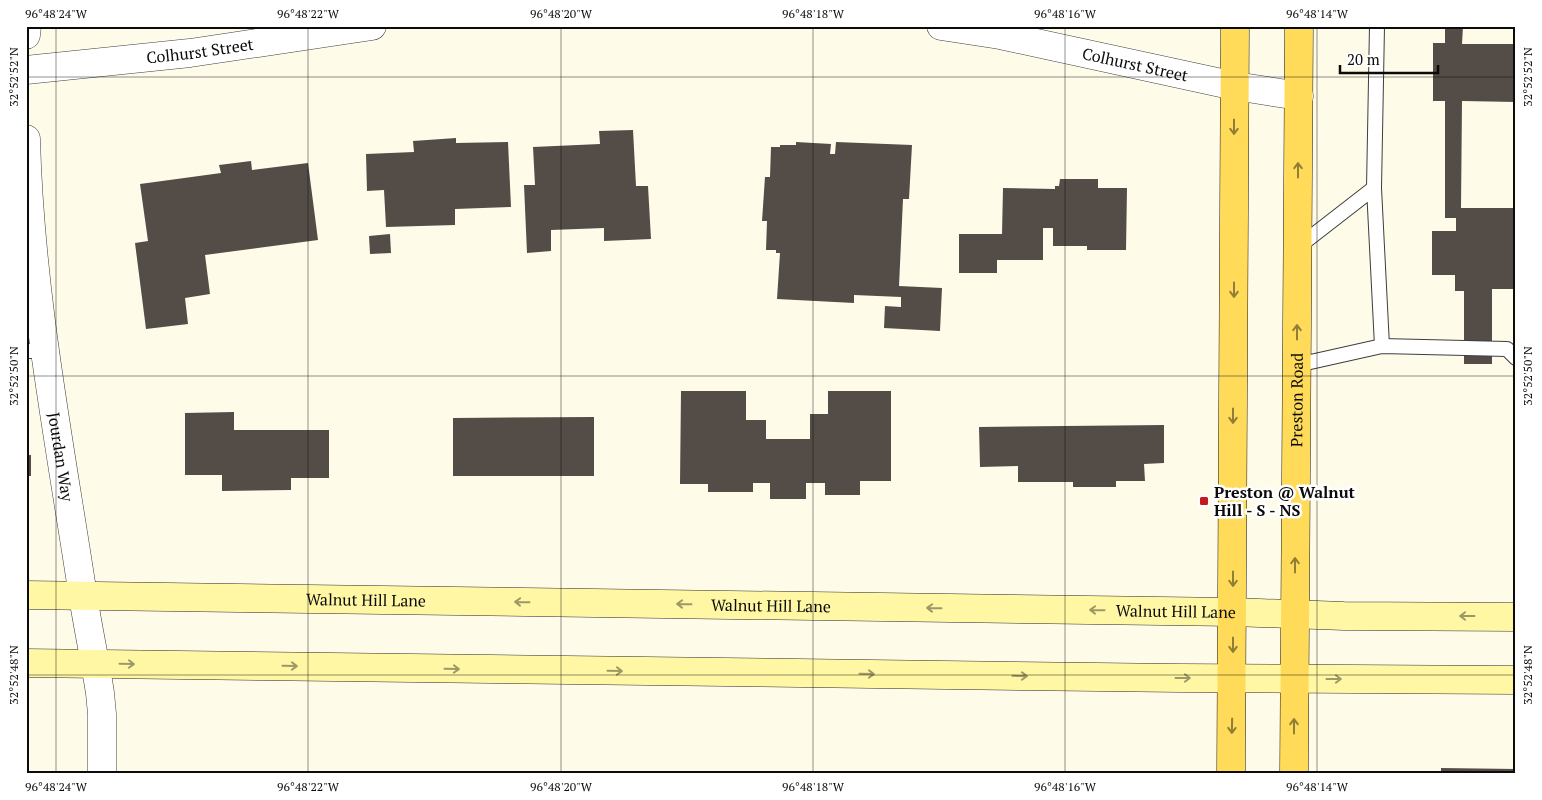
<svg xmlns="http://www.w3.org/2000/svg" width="1542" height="800" font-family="'PT Serif',serif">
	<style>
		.building { fill: #544c47 }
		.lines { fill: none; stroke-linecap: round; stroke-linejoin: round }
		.service-casing { stroke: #3e3e3e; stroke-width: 16 }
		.minor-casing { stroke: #3e3e3e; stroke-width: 29 }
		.secondary-casing { stroke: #2d2d2d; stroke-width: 29 }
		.primary-casing { stroke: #1c1c1c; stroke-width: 29 }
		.service { stroke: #fff; stroke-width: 14 }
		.minor { stroke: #fff; stroke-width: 28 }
		.secondary { stroke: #fff7a4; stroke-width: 28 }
		.primary { stroke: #ffdb59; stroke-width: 28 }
		.oneway { stroke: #917d36 }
		.oneway2 { stroke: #9d9967 }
		.ticks { fill: none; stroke: #0b0b0b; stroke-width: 1; stroke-opacity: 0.45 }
		.poi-dot { fill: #c5191d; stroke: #fff; stroke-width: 2 }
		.labels { text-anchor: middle; stroke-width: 5; stroke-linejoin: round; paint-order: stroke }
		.street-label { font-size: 16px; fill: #0b0b0b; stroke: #fff }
		.poi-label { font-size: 16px; font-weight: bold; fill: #0b0b0b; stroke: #fff; text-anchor: start }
		.neatline { fill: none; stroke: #0b0b0b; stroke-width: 2 }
		.ticks-label { font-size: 12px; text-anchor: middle; fill: #0b0b0b }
	</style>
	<rect width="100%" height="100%" fill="#fffbe9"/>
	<!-- building -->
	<g class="building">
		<path d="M 1445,26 L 1463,26 L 1462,44 L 1516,44 L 1516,102 L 1462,101 L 1461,208 L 1516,208 L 1516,289 L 1492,289 L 1492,364 L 1464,364 L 1464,291 L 1455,291 L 1455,275 L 1432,275 L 1432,231 L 1456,231 L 1456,218 L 1445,218 L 1445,101 L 1433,101 L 1433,43 L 1445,43 Z"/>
		<path d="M 633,130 L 636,186 L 648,186 L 651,239 L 604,241 L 604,228 L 551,230 L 551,251 L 527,253 L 524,185 L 535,185 L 533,147 L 600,144 L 599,131 Z"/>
		<path d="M 456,138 L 456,143 L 508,142 L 511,207 L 455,209 L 455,225 L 386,227 L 384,190 L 367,191 L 366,154 L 414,152 L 413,141 Z"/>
		<path d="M 796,142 L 831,144 L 830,154 L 835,154 L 836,142 L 912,145 L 909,199 L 903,199 L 899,286 L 942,288 L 940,331 L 884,328 L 885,306 L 901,307 L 901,297 L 854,295 L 854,303 L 777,299 L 780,253 L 776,253 L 776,250 L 766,250 L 767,221 L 762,221 L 765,177 L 770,177 L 771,147 L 780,147 L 780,145 L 796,145 Z"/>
		<path d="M 251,161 L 252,170 L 308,163 L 318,240 L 205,255 L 210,294 L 185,298 L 188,324 L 146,329 L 135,243 L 148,241 L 140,184 L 221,173 L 219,165 Z"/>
		<path d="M 1060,179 L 1098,179 L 1098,188 L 1127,188 L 1126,250 L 1087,250 L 1087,246 L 1053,246 L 1053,228 L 1043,228 L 1043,260 L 997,260 L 997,273 L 959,273 L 959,234 L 1002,234 L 1003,188 L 1055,189 L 1055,186 L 1059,186 Z"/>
		<path d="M 390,234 L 391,253 L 370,254 L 369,236 Z"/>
		<path d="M 681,391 L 746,391 L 746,420 L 766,420 L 766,439 L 810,439 L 810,414 L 828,414 L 828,391 L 891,391 L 891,481 L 860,481 L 860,495 L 825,495 L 825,483 L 806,483 L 806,499 L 770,499 L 770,483 L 753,483 L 753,492 L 708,492 L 708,484 L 680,484 Z"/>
		<path d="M 234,412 L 234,430 L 329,430 L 329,478 L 291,478 L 291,490 L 222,491 L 222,475 L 185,475 L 185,413 Z"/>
		<path d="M 594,417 L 594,476 L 453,476 L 453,418 Z"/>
		<path d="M 1164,425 L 1164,463 L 1144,464 L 1145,481 L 1116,481 L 1116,487 L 1073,487 L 1073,482 L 1018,482 L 1018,466 L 980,467 L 979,427 Z"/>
		<rect x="26" y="455" width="5" height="21"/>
		<path d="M 1441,768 L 1516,769 L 1516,774 L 1441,774 Z"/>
	</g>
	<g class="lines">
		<!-- service casing -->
		<g class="service-casing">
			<g id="service">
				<path d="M 1374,188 L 1377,26"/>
				<path d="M 1298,247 L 1374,188 L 1382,346"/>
				<path d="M 26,351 L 44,351"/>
				<path d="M 1297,365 L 1382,346 L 1507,349 L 1516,358"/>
			</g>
		</g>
		<!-- minor casing -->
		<g class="minor-casing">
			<g id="minor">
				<path id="s1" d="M 941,26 L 1000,35 L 1235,86 L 1299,96"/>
				<path d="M 26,35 L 27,26"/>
				<path id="s2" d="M 26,70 L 190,53 L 372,26"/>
				<path id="s3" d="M 26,139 C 30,293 60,444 83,596 C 88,628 95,660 100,693 L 102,714 L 102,774"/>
			</g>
		</g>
		<!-- secondary casing -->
		<g class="secondary-casing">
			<g id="secondary">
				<path id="s4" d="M 26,595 L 1233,612 L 1344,616 L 1516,617"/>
				<path d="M 26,663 L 1179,678 L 1516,680"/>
			</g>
		</g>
		<!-- primary casing -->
		<g class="primary-casing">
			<g id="primary">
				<path d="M 1231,774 L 1235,26"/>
				<path id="s5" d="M 1294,774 L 1299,26"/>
			</g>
		</g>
		<!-- service -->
		<use href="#service" class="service"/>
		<!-- minor -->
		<use href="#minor" class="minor"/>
		<!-- secondary -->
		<use href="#secondary" class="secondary"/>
		<!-- primary -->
		<use href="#primary" class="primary"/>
	</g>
	<!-- one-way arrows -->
	<defs><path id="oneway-shaft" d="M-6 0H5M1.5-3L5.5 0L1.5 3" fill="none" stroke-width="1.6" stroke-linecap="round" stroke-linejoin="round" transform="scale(1.25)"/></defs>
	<g class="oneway">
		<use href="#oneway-shaft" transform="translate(1234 127) rotate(90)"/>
		<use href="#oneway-shaft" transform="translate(1298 170) rotate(-90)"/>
		<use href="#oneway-shaft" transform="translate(1234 290) rotate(90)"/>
		<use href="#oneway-shaft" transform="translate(1297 332) rotate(-90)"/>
		<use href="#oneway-shaft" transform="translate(1233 416) rotate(90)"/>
		<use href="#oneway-shaft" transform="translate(1295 565) rotate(-90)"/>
		<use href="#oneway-shaft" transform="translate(1233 579) rotate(90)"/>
		<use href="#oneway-shaft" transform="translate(1233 645) rotate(90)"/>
		<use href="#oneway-shaft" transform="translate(1232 726) rotate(91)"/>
		<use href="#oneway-shaft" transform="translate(1294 726) rotate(-90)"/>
	</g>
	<g class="oneway2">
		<use href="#oneway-shaft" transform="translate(522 602) rotate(-179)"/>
		<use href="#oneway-shaft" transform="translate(684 604) rotate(-179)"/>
		<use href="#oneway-shaft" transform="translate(934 608) rotate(-179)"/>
		<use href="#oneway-shaft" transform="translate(1097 610) rotate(-179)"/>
		<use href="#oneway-shaft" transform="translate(1467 616) rotate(-180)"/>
		<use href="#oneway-shaft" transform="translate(127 664) rotate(1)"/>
		<use href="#oneway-shaft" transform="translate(290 666) rotate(1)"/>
		<use href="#oneway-shaft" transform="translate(452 669) rotate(1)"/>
		<use href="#oneway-shaft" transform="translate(615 671) rotate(1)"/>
		<use href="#oneway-shaft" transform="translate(867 674) rotate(1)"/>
		<use href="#oneway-shaft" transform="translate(1020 676) rotate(1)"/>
		<use href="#oneway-shaft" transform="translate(1183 678)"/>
		<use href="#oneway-shaft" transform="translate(1334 679)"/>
	</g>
	<!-- ticks -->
	<path class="ticks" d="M 56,26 L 56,774M 308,26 L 308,774M 561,26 L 561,774M 813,26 L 813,774M 1065,26 L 1065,774M 1317,26 L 1317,774M 26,77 L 1516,77M 26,376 L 1516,376M 26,675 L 1516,675"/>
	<!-- markers -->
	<rect class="poi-dot" x="1199" y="496" width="10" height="10" rx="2.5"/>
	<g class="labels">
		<!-- street labels -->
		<g class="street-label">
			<text dy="6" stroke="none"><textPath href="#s2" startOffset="175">Colhurst Street</textPath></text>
			<text dy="6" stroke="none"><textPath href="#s1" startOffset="198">Colhurst Street</textPath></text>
			<text dy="6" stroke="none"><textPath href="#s5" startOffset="374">Preston Road</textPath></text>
			<text dy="6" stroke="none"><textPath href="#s3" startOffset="320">Jourdan Way</textPath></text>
			<text dy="6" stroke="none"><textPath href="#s4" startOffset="340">Walnut Hill Lane</textPath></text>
			<text dy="6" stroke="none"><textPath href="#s4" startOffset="745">Walnut Hill Lane</textPath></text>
			<text dy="6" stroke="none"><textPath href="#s4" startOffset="1150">Walnut Hill Lane</textPath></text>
		</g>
		<!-- poi labels -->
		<g class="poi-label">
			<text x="1214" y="498">Preston @ Walnut<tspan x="1214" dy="18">Hill - S - NS</tspan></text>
		</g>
	</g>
	<!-- border -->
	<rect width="1542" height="800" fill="none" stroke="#ffffff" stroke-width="55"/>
	<!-- scale -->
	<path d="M1340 65v8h98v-8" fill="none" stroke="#0b0b0b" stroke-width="2.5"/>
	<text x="1347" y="65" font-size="15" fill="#0b0b0b" stroke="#ffffff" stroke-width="4" paint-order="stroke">20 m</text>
	<rect x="28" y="28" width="1486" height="744" class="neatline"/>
	<g class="ticks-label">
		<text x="56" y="18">96°48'24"W</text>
		<text x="308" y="18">96°48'22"W</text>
		<text x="561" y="18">96°48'20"W</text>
		<text x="813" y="18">96°48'18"W</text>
		<text x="1065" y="18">96°48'16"W</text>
		<text x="1317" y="18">96°48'14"W</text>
		<text transform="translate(14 77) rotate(-90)" y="4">32°52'52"N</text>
		<text transform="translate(1528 77) rotate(-90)" y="4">32°52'52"N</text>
		<text transform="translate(14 376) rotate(-90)" y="4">32°52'50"N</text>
		<text transform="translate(1528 376) rotate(-90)" y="4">32°52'50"N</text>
		<text transform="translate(14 675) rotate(-90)" y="4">32°52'48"N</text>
		<text transform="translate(1528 675) rotate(-90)" y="4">32°52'48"N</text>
		<text x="56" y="791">96°48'24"W</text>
		<text x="308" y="791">96°48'22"W</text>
		<text x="561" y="791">96°48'20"W</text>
		<text x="813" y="791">96°48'18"W</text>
		<text x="1065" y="791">96°48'16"W</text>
		<text x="1317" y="791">96°48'14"W</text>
	</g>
</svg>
